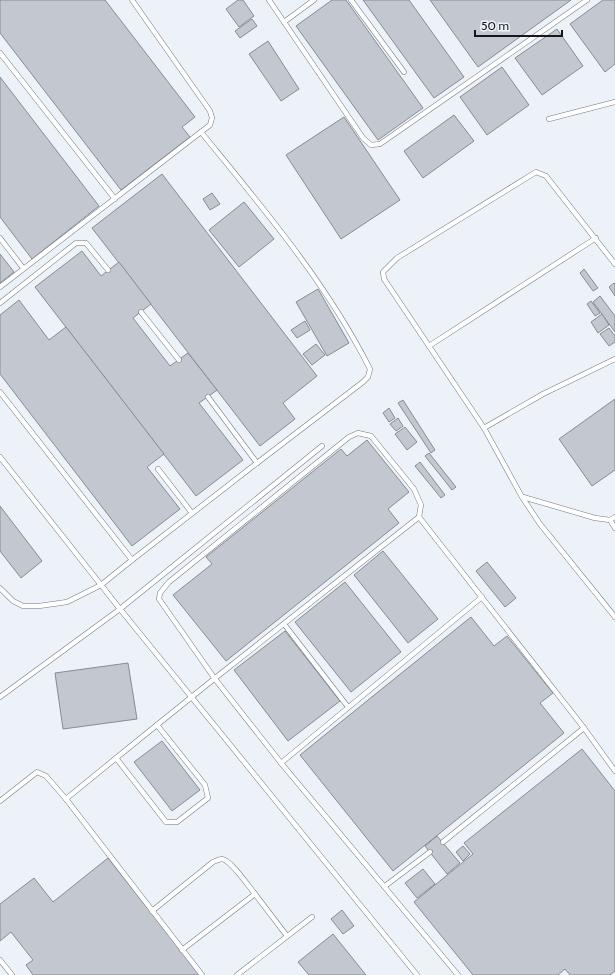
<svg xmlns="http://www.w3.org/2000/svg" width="615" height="975" font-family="Cabin,sans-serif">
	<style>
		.building { fill: #c3c7cf; stroke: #878b92 }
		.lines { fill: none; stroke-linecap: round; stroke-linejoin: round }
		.lane-casing { stroke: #767a80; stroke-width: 5.5 }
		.lane { stroke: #fff; stroke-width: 4.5 }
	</style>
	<rect width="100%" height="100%" fill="#edf2f9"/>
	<!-- building -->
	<g class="building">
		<path d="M 0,0 L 105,0 L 195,117 L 182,127 L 190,137 L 121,190 L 0,33 Z"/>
		<path d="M 238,0 L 243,0 L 254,16 L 239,27 L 226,9 Z"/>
		<path d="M 332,0 L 346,0 L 423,108 L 378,140 L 296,26 Z"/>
		<path d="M 363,0 L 409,0 L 464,77 L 434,98 Z"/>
		<path d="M 430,0 L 571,0 L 478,67 Z"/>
		<path d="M 603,0 L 615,0 L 615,64 L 605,72 L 570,24 Z"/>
		<path d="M 252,19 L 257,26 L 240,38 L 235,31 Z"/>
		<path d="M 557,29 L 583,66 L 542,95 L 515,58 Z"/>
		<path d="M 268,41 L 299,89 L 281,101 L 249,54 Z"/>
		<path d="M 502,67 L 529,105 L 487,135 L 460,97 Z"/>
		<path d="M 0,77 L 99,206 L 32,259 L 0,217 Z"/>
		<path d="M 454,115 L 474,141 L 423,178 L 404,151 Z"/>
		<path d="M 344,117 L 400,200 L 341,239 L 286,155 Z"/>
		<path d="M 162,174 L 317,376 L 283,403 L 295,419 L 260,446 L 92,228 Z"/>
		<path d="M 212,193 L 220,204 L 210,210 L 203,199 Z"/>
		<path d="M 244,202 L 274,239 L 239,267 L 209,230 Z"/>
		<path d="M 82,251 L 101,276 L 119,262 L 151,304 L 133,318 L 170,366 L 188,353 L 217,390 L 199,403 L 243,460 L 196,496 L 35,287 Z"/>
		<path d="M 0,254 L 14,272 L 0,283 Z"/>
		<path d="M 584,269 L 598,288 L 593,291 L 580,273 Z"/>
		<path d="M 614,283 L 615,284 L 615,296 L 609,287 Z"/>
		<path d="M 318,289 L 349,343 L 327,356 L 296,302 Z"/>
		<path d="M 600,296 L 615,316 L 615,332 L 593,302 Z"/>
		<path d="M 19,300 L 49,340 L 66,327 L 164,454 L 147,467 L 180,509 L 132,546 L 0,374 L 0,315 Z"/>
		<path d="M 591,301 L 600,313 L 595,316 L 587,304 Z"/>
		<path d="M 602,314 L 609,325 L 598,333 L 591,322 Z"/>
		<path d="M 305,321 L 310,330 L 297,338 L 291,330 Z"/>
		<path d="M 609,328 L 615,336 L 615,342 L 609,346 L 600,334 Z"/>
		<path d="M 316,344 L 325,355 L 312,365 L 303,354 Z"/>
		<path d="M 615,399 L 615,470 L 592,486 L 559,439 Z"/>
		<path d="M 403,400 L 435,450 L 431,453 L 398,403 Z"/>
		<path d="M 389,408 L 395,418 L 389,422 L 383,413 Z"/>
		<path d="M 398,418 L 403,426 L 396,431 L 390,424 Z"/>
		<path d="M 405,427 L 417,442 L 407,450 L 395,434 Z"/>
		<path d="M 367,440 L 409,492 L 388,509 L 399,523 L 226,661 L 173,595 L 212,564 L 206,557 L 341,449 L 347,456 Z"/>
		<path d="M 429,453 L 456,487 L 452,490 L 425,456 Z"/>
		<path d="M 420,462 L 445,495 L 441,498 L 415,466 Z"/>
		<path d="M 0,506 L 42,561 L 21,578 L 0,551 Z"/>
		<path d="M 383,551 L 438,619 L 408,643 L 354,575 Z"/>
		<path d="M 487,562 L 516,598 L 505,607 L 476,571 Z"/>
		<path d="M 345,582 L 401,652 L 351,692 L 295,622 Z"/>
		<path d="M 471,617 L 494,646 L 507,636 L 553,693 L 540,703 L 564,733 L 393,871 L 300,755 Z"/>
		<path d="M 285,631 L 340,701 L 288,741 L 234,670 Z"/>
		<path d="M 128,663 L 137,719 L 63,729 L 55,673 Z"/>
		<path d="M 162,741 L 200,790 L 172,811 L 134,762 Z"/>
		<path d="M 582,749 L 615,791 L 615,971 L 610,975 L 570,975 L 565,969 L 558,975 L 473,975 L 414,902 L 473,854 L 464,843 Z"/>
		<path d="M 437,836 L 460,863 L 447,874 L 425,846 Z"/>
		<path d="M 463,846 L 470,854 L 463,861 L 456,852 Z"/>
		<path d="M 108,858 L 200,975 L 33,975 L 26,965 L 33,960 L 11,932 L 0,941 L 0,904 L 34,878 L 53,902 Z"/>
		<path d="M 423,869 L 435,884 L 417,898 L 405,883 Z"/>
		<path d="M 342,910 L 354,926 L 343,934 L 331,919 Z"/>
		<path d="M 333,934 L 366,975 L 309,975 L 298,962 Z"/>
	</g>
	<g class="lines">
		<!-- lane casing -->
		<g class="lane-casing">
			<g id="lane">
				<path d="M 269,0 L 363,138 L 371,145 L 380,144 L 587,0"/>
				<path d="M 351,0 L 404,72"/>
				<path d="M 284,22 L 314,0"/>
				<path d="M 0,53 L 115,199"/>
				<path d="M 549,119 L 615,102"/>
				<path d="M 201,132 C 262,207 326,282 370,369 L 368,377 L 363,382 L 257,463"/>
				<path d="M 0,238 L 23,268"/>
				<path d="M 615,264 L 546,176 L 536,172 L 397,258 L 383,272 L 384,279 L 484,428 L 543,394 L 615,359"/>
				<path d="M 0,287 L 210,125 L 212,118 L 210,111 L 132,0"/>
				<path d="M 0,303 L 76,243 L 86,243 L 108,270"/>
				<path d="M 141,312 L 179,360"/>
				<path d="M 429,346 L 596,238"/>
				<path d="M 0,392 L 132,560"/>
				<path d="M 484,428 L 522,497 L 540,524 L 615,617"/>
				<path d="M 0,457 L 120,609 L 417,975"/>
				<path d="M 158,469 L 192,513"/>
				<path d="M 523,497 L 595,518 L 610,520 L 615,517"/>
				<path d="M 419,517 L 584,728 L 615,771"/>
				<path d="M 610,520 L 615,528"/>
				<path d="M 0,588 L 13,601 L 23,606 L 39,606 L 67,602 L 101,585 L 132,560 L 257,463 L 208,397"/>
				<path d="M 284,624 L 348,707"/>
				<path d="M 0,697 L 120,609 L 322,446"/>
				<path d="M 116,758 L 166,822 L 177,822 L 208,798 L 205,785 L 157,725"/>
				<path d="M 281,763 L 482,597"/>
				<path d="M 66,799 L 202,975"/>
				<path d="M 0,801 L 37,772 L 46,776 L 66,799 C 117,757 168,716 219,675 L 419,517 L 421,505 L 414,489 L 371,436 L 358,433 L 349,437 L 169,582 L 160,593 L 159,599 L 215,679 L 281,763 L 458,975"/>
				<path d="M 443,842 L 584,728"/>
				<path d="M 385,886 L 430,852"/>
				<path d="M 255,894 L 287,936"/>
				<path d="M 152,911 L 213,862 C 216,861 219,859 222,859 C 231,860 249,887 255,894 L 182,950"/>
				<path d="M 0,960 L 12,975"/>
				<path d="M 237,975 L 312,917"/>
			</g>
		</g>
		<!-- lane -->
		<use href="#lane" class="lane"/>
	</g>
	<!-- scale -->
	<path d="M475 30v6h87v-6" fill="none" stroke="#151719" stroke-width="2"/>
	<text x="481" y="30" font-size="12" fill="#151719" stroke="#edf2f9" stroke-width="3" paint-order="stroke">50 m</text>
</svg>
